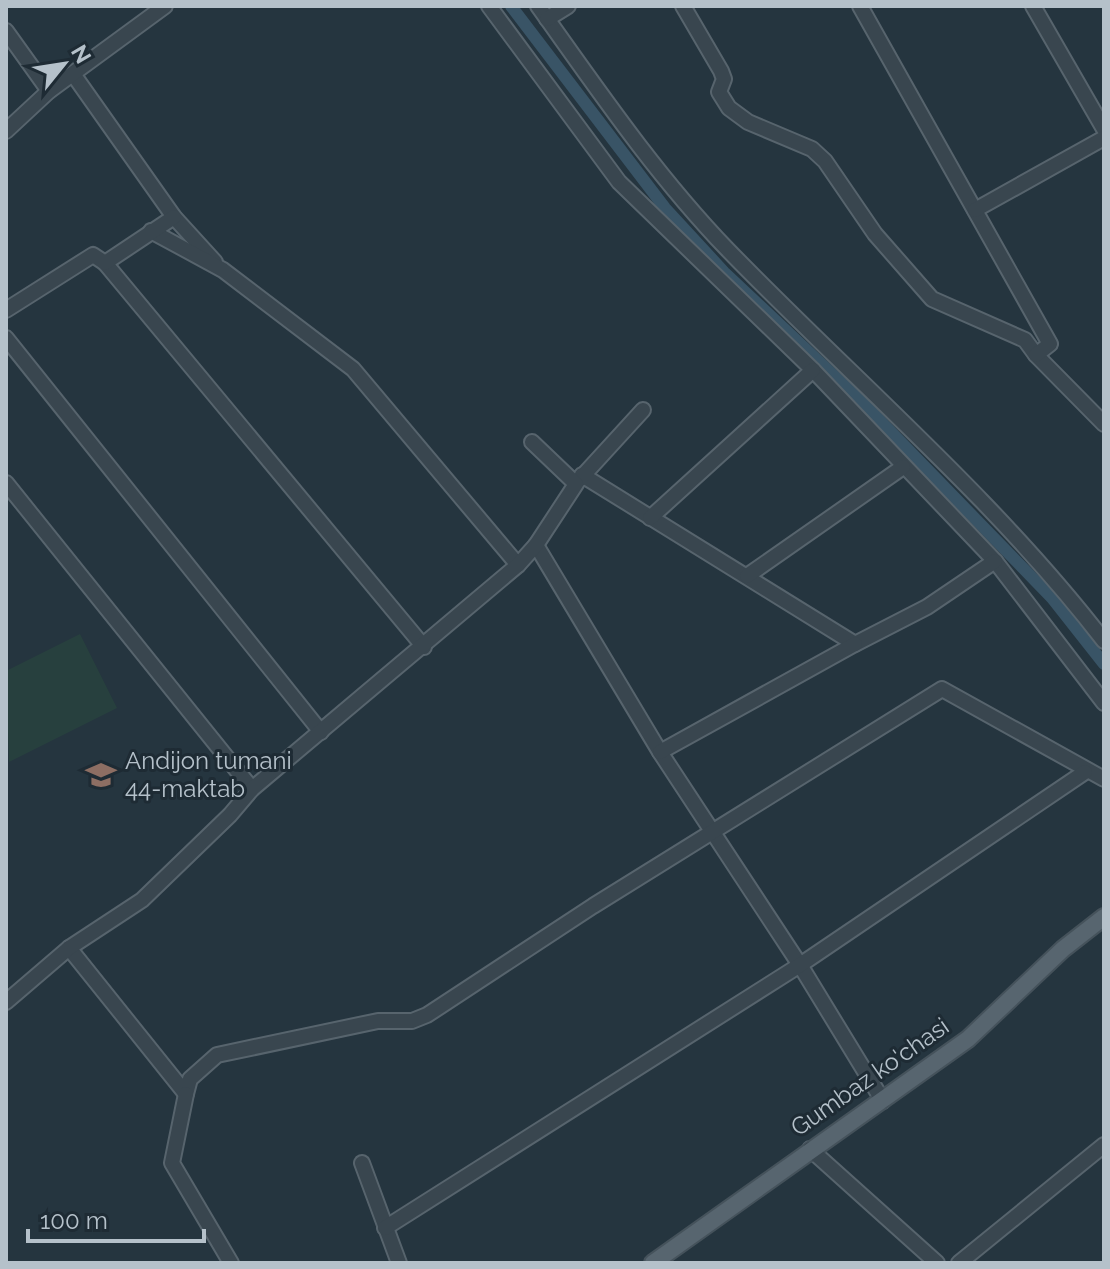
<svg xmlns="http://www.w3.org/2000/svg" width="1110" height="1269" font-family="Raleway,sans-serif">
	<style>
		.green { fill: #27403e }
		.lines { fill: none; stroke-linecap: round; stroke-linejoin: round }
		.canal { stroke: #395466; stroke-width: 12 }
		.minor-casing { stroke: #57646d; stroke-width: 18 }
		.major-casing { stroke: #45525b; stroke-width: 20 }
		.minor { stroke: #39464f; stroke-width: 14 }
		.major { stroke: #57656f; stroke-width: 16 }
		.labels { text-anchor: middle; stroke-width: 6; stroke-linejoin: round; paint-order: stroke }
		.poi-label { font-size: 24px; fill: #b5c1ca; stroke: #1e2b34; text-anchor: start }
		.street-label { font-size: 24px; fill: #b5c1ca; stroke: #1e2b34 }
	</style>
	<rect width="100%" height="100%" fill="#25353f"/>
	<!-- green -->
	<path class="green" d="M 80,634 L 117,708 L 9,762 L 6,671 Z"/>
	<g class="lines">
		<!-- canal -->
		<path class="canal" d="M 511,6 L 665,208 L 724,272 L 862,402 L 1052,598 L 1104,664"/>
		<!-- minor casing -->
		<g class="minor-casing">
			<g id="minor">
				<path d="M 489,6 L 619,182 L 813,370 L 995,561 L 1104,703"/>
				<path d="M 538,6 C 598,90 655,174 727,249 C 853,379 994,498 1104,641"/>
				<path d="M 683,6 L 721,71 L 724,79 L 719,92 L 729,108 L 748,122 L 812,149 L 825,161 L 875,234 L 932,299 L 1025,340 L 1036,355 L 1104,424"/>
				<path d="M 860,6 L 1050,344 L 1036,355"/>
				<path d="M 1033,6 L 1104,129"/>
				<path d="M 547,19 L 568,6"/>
				<path d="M 6,31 L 49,91"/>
				<path d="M 73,74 L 174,217 L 215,262"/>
				<path d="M 6,131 L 49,91 L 165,6"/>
				<path d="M 975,210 L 1104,138"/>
				<path d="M 151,231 L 223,270 L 353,369 L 518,565"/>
				<path d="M 105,263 L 424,647"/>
				<path d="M 6,310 L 93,255 L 105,263 L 174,217"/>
				<path d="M 6,338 L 321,732"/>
				<path d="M 582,475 L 855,644 L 927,607 L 995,561"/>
				<path d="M 579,480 L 643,410"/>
				<path d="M 6,483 L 252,789"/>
				<path d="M 650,518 L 813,370"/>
				<path d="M 536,545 L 660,752 L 800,965 L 883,1101"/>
				<path d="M 747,576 L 903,467"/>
				<path d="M 660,752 L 855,644"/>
				<path d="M 69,948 L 186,1094 L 190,1079 L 217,1055 L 378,1021 L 412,1021 L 427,1015 L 593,906 L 942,689 L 1104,779"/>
				<path d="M 6,1002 L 69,948 L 142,900 L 230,815 L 252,789 L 518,565 L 536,545 L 576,484 L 532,442"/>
				<path d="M 186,1094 L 172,1163 L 231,1263"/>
				<path d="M 810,1149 L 937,1263"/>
				<path d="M 362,1163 L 399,1263"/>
				<path d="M 385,1228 L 800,965 L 1085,772"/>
				<path d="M 959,1263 L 1104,1145"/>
			</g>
		</g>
		<!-- major casing -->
		<g class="major-casing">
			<path id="major" d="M 653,1263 L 968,1039 L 1063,949 L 1104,917"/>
		</g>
		<!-- minor -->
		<use href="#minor" class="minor"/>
		<!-- major -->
		<use href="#major" class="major"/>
	</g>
	<!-- icons -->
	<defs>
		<g id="school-bare" transform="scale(2.4)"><path d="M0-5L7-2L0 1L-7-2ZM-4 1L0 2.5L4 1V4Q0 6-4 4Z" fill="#8d6e63" stroke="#1e2b34" stroke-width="2.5" paint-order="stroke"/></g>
	</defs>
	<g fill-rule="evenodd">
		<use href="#school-bare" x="101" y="775"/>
	</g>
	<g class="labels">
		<!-- poi labels -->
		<g class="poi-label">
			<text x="125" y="769">Andijon tumani<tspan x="125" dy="28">44-maktab</tspan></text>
		</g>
		<!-- street labels -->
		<g class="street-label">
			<text transform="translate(870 1077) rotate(-35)" y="8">Gumbaz ko'chasi</text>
		</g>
	</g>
	<!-- border -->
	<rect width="1110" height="1269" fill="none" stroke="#b5c1ca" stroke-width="16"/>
	<!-- north arrow -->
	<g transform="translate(64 64) rotate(60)" stroke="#1e2b34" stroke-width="6" paint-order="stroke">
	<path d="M0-6L14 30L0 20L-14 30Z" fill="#b5c1ca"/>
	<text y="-12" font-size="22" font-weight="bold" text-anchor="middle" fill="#b5c1ca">N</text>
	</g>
	<!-- scale -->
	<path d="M28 1229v12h176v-12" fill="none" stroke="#b5c1ca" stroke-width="4"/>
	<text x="40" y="1229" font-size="24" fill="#b5c1ca" stroke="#1e2b34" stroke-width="6" paint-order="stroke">100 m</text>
</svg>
